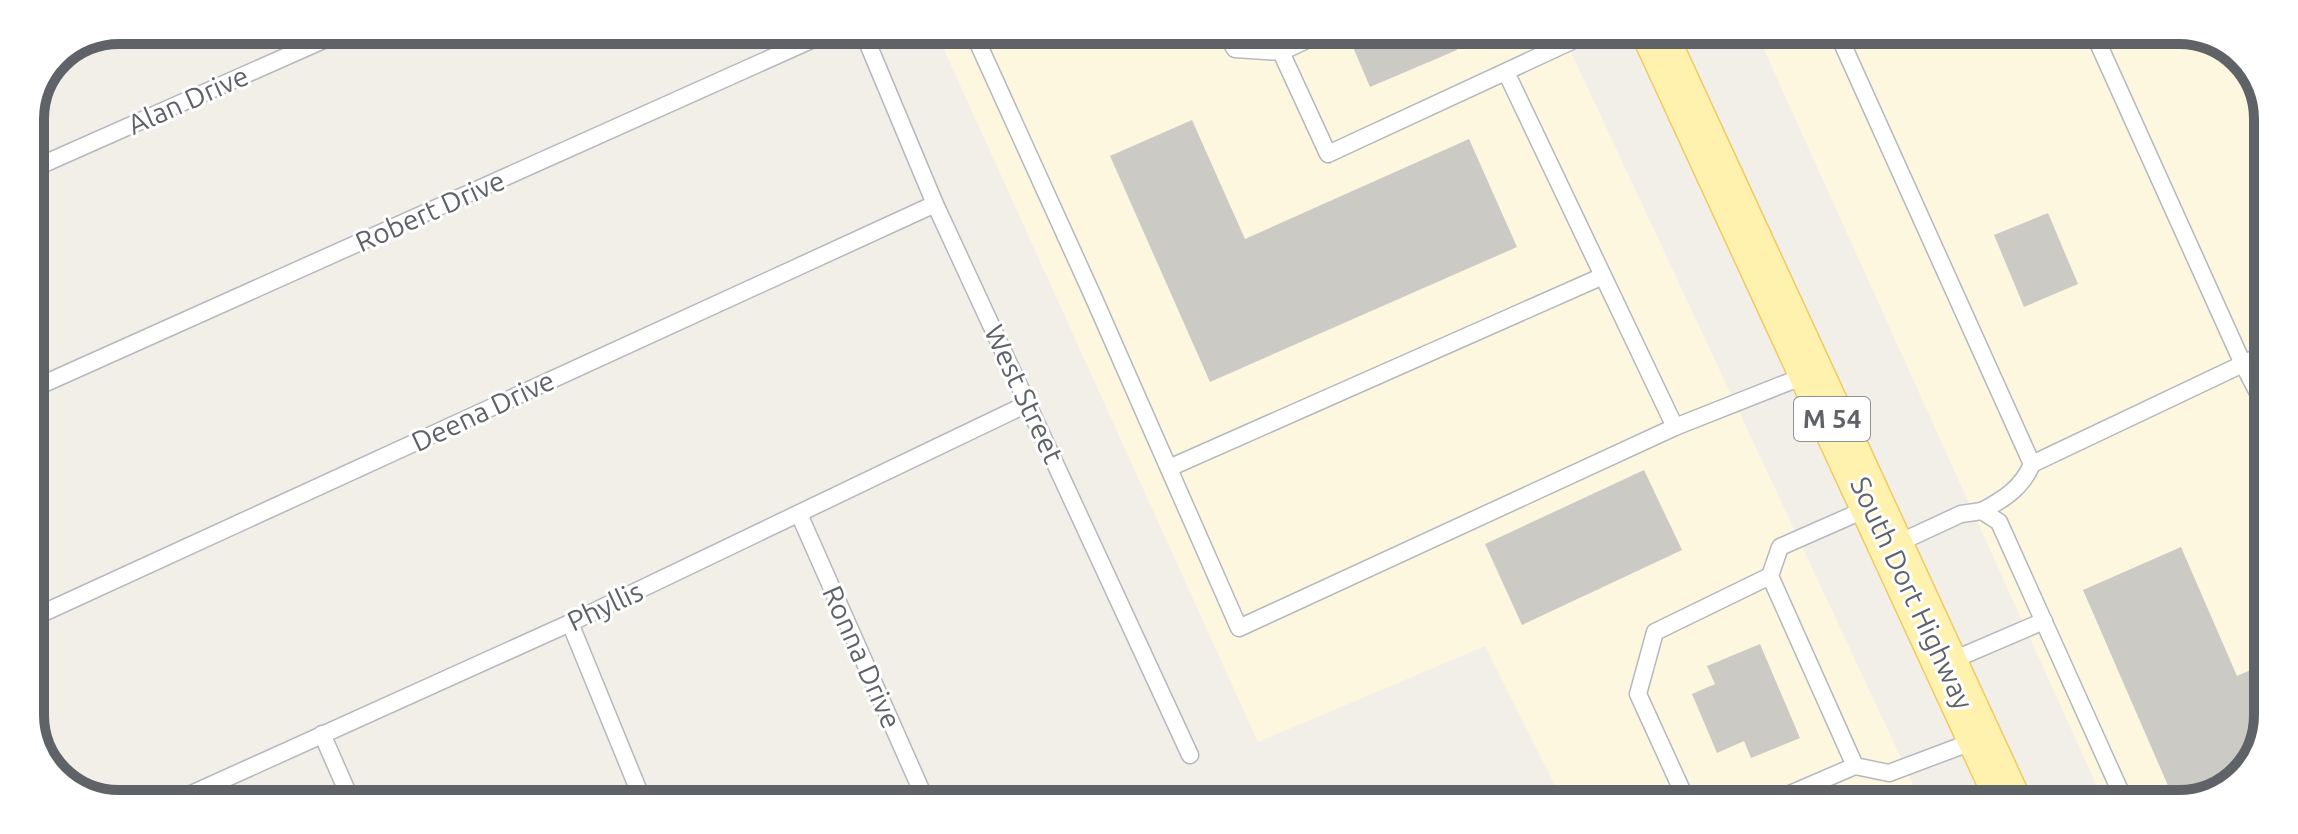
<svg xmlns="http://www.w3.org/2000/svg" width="2298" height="834" font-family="Ubuntu,sans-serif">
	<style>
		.commercial { fill: #fef7e0 }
		.building { fill: #cccac5 }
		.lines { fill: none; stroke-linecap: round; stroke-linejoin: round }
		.lane-casing { stroke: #b5b8bc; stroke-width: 19 }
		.primary-casing { stroke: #f2c960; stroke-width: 47 }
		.lane { stroke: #fff; stroke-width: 16 }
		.primary { stroke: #fff2af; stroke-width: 44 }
		.labels { text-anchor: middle; stroke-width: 6; stroke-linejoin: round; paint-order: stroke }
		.shield { fill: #fff; stroke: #8f9295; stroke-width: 2 }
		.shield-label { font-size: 26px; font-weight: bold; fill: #5f6368 }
		.street-label { font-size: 28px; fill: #5f6368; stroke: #fff }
		.rim { fill: none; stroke: #5f6368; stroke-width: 10 }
	</style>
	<rect width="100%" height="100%" fill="#f1efe8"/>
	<!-- commercial -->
	<g class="commercial">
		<path d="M 936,32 L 1562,33 L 1922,803 L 1564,803 L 1485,646 L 1258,742 Z"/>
		<path d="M 1757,34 L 2207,35 L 2249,64 L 2268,112 L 2263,743 L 2233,786 L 2180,804 L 2105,804 Z"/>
	</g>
	<!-- building -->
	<g class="building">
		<path d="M 1347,33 L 1450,33 L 1457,50 L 1370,87 Z"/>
		<path d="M 1192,120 L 1245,239 L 1469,139 L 1517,247 L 1210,382 L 1110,156 Z"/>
		<path d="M 2048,213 L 2078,284 L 2024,307 L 1994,235 Z"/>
		<path d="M 1644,470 L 1682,550 L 1522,625 L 1485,544 Z"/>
		<path d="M 2181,547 L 2237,676 L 2264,664 L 2263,743 L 2233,786 L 2176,804 L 2083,590 Z"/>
		<path d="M 1760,644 L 1800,738 L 1751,758 L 1744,741 L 1717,753 L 1692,694 L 1715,684 L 1707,666 Z"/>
	</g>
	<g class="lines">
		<!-- lane casing -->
		<g class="lane-casing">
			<g id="lane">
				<path d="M 863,32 L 935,204 L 1190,755"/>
				<path d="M 973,32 L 1092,294 L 1239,628 L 1675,427 L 1809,374"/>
				<path d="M 1225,32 L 1235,49 L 1281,52 L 1322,33"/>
				<path d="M 1838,34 L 2032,464 C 2022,488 2004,499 1982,511"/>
				<path d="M 2094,34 L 2243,364 L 2266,408"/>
				<path d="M 1281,52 L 1328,154 L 1589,33"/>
				<path d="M 1506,72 L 1675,427"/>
				<path d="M 30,170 L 346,30"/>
				<path d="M 30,390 L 829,32"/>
				<path d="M 2032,464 L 2266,353"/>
				<path d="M 1169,468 L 1603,276"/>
				<path d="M 799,514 L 926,801"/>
				<path d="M 1892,546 L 1961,514 L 1982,511 L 1999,522 L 2126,804"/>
				<path d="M 30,619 L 935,204"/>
				<path d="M 570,623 L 643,801"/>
				<path d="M 1946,663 L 2044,621"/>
				<path d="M 322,734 L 351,800"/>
				<path d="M 1855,766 L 1770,576 L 1780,547 L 1871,507"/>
				<path d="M 178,800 L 570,623 L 1029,403"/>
				<path d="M 1696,803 L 1685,797 L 1638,694 L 1655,632 L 1770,576"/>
				<path d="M 1769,803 L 1855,766 L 1889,773 L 1977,740"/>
			</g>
		</g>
		<!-- primary casing -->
		<g class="primary-casing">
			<path id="primary" d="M 1654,33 L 2010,804"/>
		</g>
		<!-- lane -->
		<use href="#lane" class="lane"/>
		<!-- primary -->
		<use href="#primary" class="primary"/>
	</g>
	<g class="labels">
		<!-- shield labels -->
		<rect class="shield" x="1794" y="397" width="76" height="44" rx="6"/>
		<g class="shield-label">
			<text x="1832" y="428">M 54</text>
		</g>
		<!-- street labels -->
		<g class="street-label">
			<text transform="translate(188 100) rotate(-24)" y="10">Alan Drive</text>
			<text transform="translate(430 211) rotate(-24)" y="10">Robert Drive</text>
			<text transform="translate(1024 394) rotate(65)" y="10">West Street</text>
			<text transform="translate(483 411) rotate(-25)" y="10">Deena Drive</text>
			<text transform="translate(1912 593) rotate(65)" y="10">South Dort Highway</text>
			<text transform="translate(605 606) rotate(-25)" y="10">Phyllis</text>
			<text transform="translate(862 657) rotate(66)" y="10">Ronna Drive</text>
		</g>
	</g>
	<!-- crop -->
	<path d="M0 0H2298V834H0ZM119 44H2179A75 75 0 0 1 2254 119V715A75 75 0 0 1 2179 790H119A75 75 0 0 1 44 715V119A75 75 0 0 1 119 44Z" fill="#fff" fill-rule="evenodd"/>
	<path class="rim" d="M119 44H2179A75 75 0 0 1 2254 119V715A75 75 0 0 1 2179 790H119A75 75 0 0 1 44 715V119A75 75 0 0 1 119 44Z"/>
</svg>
